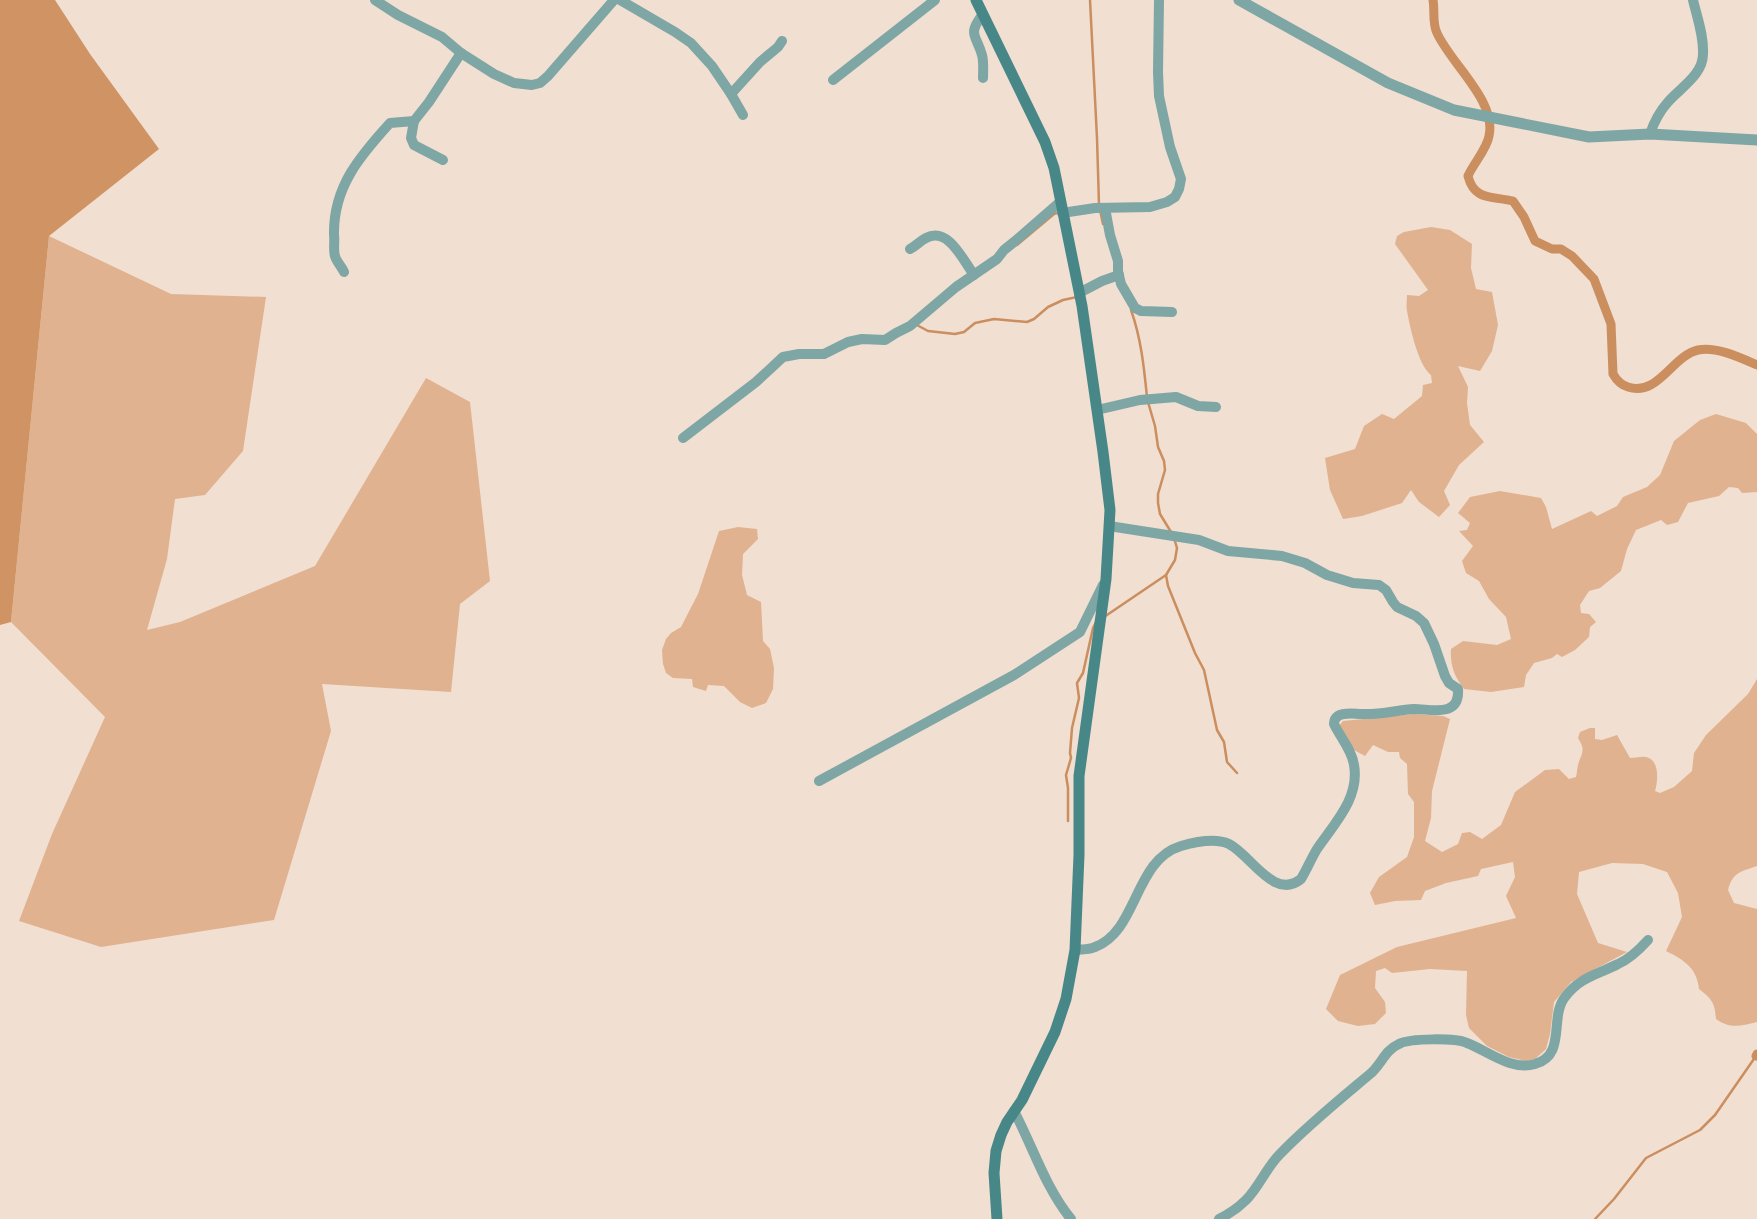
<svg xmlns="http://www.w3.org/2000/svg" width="1757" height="1219" font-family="'Alegreya Sans',sans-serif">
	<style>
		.green { fill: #e0b28f }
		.forest { fill: #cf9364 }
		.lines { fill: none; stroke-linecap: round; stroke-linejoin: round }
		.stream { stroke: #ca8e5f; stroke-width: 2.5 }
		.canal { stroke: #ca8e5f; stroke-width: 9 }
		.minor { stroke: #7ea6a5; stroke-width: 10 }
		.tertiary { stroke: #7ea6a5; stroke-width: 11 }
		.secondary { stroke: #488787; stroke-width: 11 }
	</style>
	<rect width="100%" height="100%" fill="#f1dfd2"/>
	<!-- green -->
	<g class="green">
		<path d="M 1431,227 L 1450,230 L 1472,244 L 1471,268 L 1476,289 L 1492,292 L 1498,325 L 1492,351 L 1480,371 L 1458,366 L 1468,387 L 1467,403 L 1470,425 L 1484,442 L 1459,465 L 1444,491 L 1450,505 L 1439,517 L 1419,502 L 1411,490 L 1402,503 L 1362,516 L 1343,519 L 1330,490 L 1325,458 L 1355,449 L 1364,426 L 1382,414 L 1394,419 L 1422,396 L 1423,385 L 1432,383 L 1431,375 C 1418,365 1410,327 1407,311 C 1406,306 1407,300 1407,295 L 1419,296 L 1428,290 L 1395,244 L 1397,236 L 1404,232 Z"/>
		<path d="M 49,236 L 171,294 L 266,297 L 243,451 L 205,495 L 175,499 L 167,559 L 147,630 L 180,622 L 315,566 L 426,378 L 470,402 L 490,581 L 460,604 L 451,692 L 322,684 L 331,731 L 274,920 L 101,947 L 19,921 L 52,834 L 105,717 L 11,622 Z"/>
		<path d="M 1716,414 L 1746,423 L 1757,434 L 1757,492 L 1742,493 L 1738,488 L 1729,487 L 1719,496 L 1688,503 L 1678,522 L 1667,525 L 1661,520 L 1636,530 L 1627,549 L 1621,571 L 1600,588 L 1589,591 L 1580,605 L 1581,613 L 1589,614 L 1596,622 L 1590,627 L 1589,637 L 1575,650 L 1562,657 L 1557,654 L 1552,658 L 1534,663 L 1526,675 L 1524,687 L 1491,692 L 1464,689 C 1454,676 1450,665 1451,649 L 1463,641 L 1497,645 L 1511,639 L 1506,617 L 1489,599 L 1479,581 L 1466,573 L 1462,561 L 1473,546 L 1459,531 L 1467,530 L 1470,523 L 1458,513 L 1470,497 L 1500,491 L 1541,498 L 1546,507 L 1552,529 L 1591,511 L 1597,516 L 1617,506 L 1623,497 L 1647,487 L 1660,475 L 1674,441 L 1700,420 Z"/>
		<path d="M 738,527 L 757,529 L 758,539 L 743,554 L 742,575 L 747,595 L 761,602 L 763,641 L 770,649 L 774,668 L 773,689 L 766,703 L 752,708 L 740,702 L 724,686 L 708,685 L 706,691 L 693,687 L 692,679 L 673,678 L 666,673 L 663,664 L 662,650 L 666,639 L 671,633 L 681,627 L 698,594 L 719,531 Z"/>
		<path d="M 1757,679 L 1757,866 C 1740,872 1733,872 1728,890 L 1734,903 L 1757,909 L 1757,1022 C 1740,1026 1730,1029 1716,1019 C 1715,1003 1712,999 1699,989 C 1697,968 1684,960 1666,951 L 1682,917 L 1678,893 L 1667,872 L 1643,864 L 1612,863 L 1579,872 L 1577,894 L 1598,943 L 1627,952 L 1571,982 L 1554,1002 L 1550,1034 L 1546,1049 L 1535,1059 L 1526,1061 L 1509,1057 L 1487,1046 L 1469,1028 L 1466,1015 L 1467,971 L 1430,969 L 1392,973 L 1385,968 L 1376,971 L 1375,988 L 1385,1002 L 1386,1013 L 1375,1024 L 1358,1026 L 1338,1021 L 1326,1009 L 1340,975 L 1397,947 L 1516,918 L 1506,896 L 1515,877 L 1513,862 L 1481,869 L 1478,876 L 1446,883 L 1425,891 L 1421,900 L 1395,901 L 1375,905 L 1370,893 L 1379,877 L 1407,857 L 1414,837 L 1414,802 L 1408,794 L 1407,764 L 1400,758 L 1399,752 L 1388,752 L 1373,745 L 1365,756 L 1354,750 L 1339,726 L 1343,721 L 1414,714 L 1443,716 L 1450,719 L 1432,791 L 1431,818 L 1425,841 L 1442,852 L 1458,844 L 1462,833 L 1470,832 L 1482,839 L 1501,825 L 1515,792 L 1545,770 L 1559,769 L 1569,779 L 1576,777 C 1577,773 1577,769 1578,765 C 1582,752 1586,751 1578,738 L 1580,732 L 1590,728 L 1595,728 L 1595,739 L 1602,740 L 1617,735 L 1630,758 C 1635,758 1641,756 1646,757 C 1660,760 1658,781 1655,791 L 1660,793 L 1674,787 L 1692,771 L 1694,753 L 1706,735 L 1748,694 Z"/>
	</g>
	<!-- forest -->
	<path class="forest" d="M 0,0 L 55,0 L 90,54 L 159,149 L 49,236 L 11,622 L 0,625 Z"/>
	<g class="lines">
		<!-- stream -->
		<g class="stream">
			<path d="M 1090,0 L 1097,138 L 1099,205"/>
			<path d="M 1100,210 L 1103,224"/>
			<path d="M 1017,245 L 1054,214 L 1060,212"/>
			<path d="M 1131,310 C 1141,338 1144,367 1147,397"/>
			<path d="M 915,324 L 928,331 L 955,334 L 964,332 L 975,323 L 994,319 L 1027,322 L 1034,319 L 1048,307 L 1063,300 L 1077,297"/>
			<path d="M 1148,402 L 1155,426 L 1158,447 L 1164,461 L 1165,470 L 1158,494 L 1158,503 L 1160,514 L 1171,532"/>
			<path d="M 1166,575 L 1168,586 L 1195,653 L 1204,670 L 1217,730 L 1224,742 L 1227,762 L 1237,773"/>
			<path d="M 1104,617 L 1166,575 L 1175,560 L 1177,548 L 1174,538"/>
			<path d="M 1068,821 L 1068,788 L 1066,775 L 1071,758 L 1070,753 L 1072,728 L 1079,698 L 1077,683 L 1083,673 L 1093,628 L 1096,622"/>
			<path d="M 1595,1219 L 1614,1199 L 1646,1158 L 1700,1130 L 1715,1115 L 1756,1056"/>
		</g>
		<!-- canal -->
		<g class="canal">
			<path d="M 1433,0 C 1435,11 1432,23 1437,33 C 1451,64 1497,101 1489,136 C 1487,149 1473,164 1468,176 C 1474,201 1493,196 1513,201 L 1524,217 L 1535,241 L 1552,249 L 1561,249 L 1572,256 L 1594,279 L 1611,324 L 1613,374 C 1617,381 1621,385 1628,387 C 1658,397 1672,356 1698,350 C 1716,346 1741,358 1757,365"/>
			<path d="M 1756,1056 L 1757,1054"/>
		</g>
		<!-- minor -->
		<g class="minor">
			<path d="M 375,0 L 398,15 L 442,37 L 461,53 L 494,74 L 514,83 L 532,85 L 540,83 L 548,76 L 614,0"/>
			<path d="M 620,0 L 675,32 L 691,43 L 712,66 L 731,94 L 743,115"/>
			<path d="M 983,14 C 967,35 976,34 982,55 C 984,62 983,70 983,78"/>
			<path d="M 833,80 L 935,0"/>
			<path d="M 731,94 L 760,62 L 778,47 L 782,41"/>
			<path d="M 414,121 L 411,138 L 414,145 L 443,160"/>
			<path d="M 1650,134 C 1654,122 1659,112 1668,102 C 1680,88 1703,75 1703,54 C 1704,36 1697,17 1693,0"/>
			<path d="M 1105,208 L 1110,235 L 1118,261 L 1118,271 L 1121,284 L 1135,308 L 1141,311 L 1172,312"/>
			<path d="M 1062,213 L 1095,208 L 1150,207 L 1167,202 L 1175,197 L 1179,189 L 1181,179 L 1170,147 L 1159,96 L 1158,72 L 1159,0"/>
			<path d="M 910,249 C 916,246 920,241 926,238 C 948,226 963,260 974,275"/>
			<path d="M 344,272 C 342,267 336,261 335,256 C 333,250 335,241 334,235 C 333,187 360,156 390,123 L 414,121 L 429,102 L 461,53"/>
			<path d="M 1079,293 L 1102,281 L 1119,275"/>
			<path d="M 1097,410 L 1140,400 L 1176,397 L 1198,406 L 1216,407"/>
			<path d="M 683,438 L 756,382 L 783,357 L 799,354 L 824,354 L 848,342 L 862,339 L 885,340 L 896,333 L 910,326 L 956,287 L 997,259 L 1004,250 L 1014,242 L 1060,202"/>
			<path d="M 819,781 L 1014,675 L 1080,632 L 1103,585"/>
			<path d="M 1075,950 C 1082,949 1089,950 1095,947 C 1138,931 1134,860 1181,846 C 1195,842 1216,838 1229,844 C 1251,855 1274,901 1301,879 C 1307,869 1311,859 1317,849 C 1334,824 1360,798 1354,765 C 1352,750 1340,737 1334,724 C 1334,720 1335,718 1338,716 C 1344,712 1355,714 1362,714 C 1380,715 1397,710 1414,709 C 1432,709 1460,718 1458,689 L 1449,683 L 1445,676 L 1434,644 L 1424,623 L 1416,616 L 1397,607 L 1393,602 L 1386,590 L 1379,585 L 1353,583 L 1327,575 L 1305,563 L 1282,556 L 1228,551 L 1199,540 L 1109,526"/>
			<path d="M 1014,1111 C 1033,1147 1045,1187 1071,1219"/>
			<path d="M 1219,1219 C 1229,1214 1238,1208 1246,1200 C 1259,1187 1266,1168 1280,1154 C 1308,1125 1339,1100 1370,1074 C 1381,1065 1385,1050 1399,1044 C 1410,1038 1456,1038 1467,1043 C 1488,1051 1511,1071 1535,1064 C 1567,1055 1549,1017 1565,997 C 1580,977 1597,975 1618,964 C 1630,959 1639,950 1648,940"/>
		</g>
		<!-- tertiary -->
		<path class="tertiary" d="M 1239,0 L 1388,83 L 1454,110 L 1589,137 L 1650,134 L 1757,140"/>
		<!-- secondary -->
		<path class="secondary" d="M 976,0 L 1045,142 L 1054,168 L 1082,306 L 1103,452 L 1110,510 L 1106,579 L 1079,776 L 1079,855 L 1075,950 L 1066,999 L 1055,1032 L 1022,1100 L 1007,1122 L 1001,1135 L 996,1151 L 994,1173 L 997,1219"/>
	</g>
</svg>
